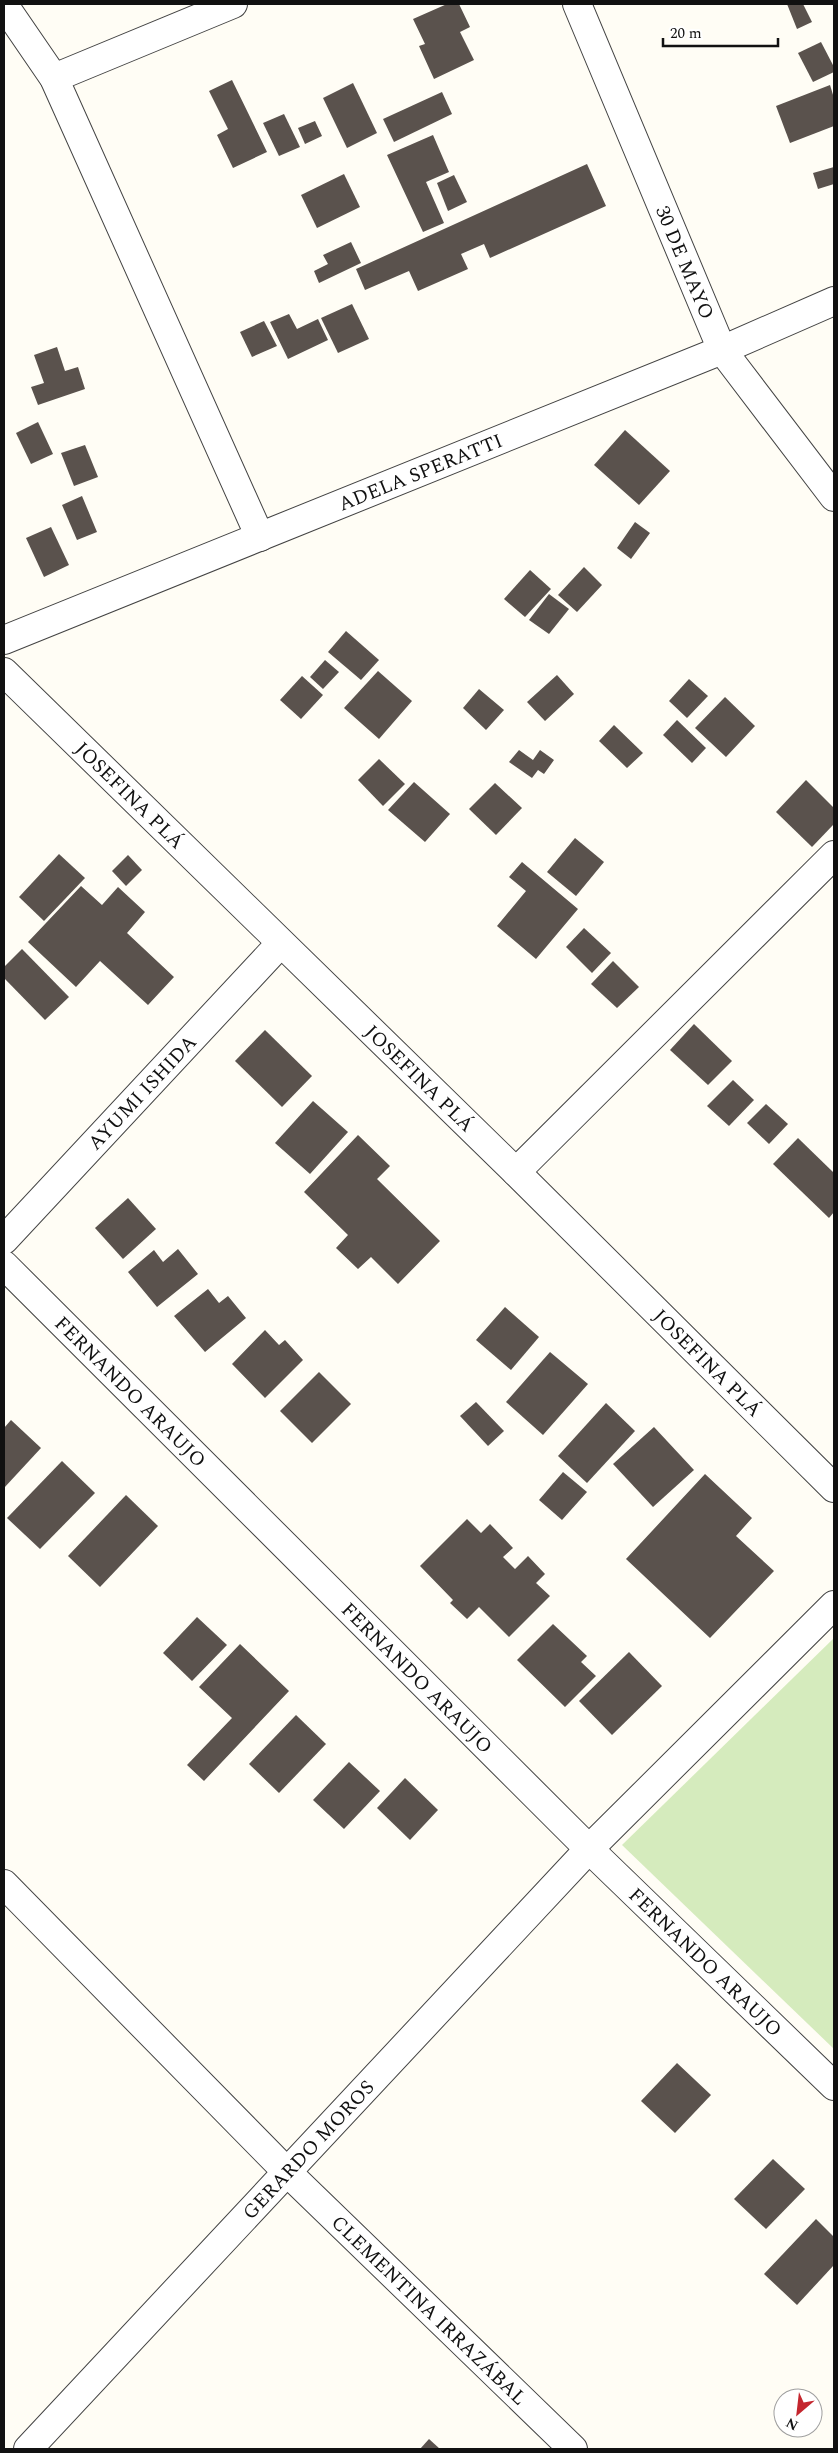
<svg xmlns="http://www.w3.org/2000/svg" width="838" height="2453" font-family="Spectral,serif">
	<style>
		.green { fill: #d5ebbd }
		.building { fill: #5a524d }
		.lines { fill: none; stroke-linecap: round; stroke-linejoin: round }
		.minor-casing { stroke: #444; stroke-width: 30 }
		.minor { stroke: #fff; stroke-width: 28 }
		.labels { text-anchor: middle; stroke-width: 5; stroke-linejoin: round; paint-order: stroke }
		.street-label { font-size: 20px; fill: #111; stroke: #fff }
	</style>
	<rect width="100%" height="100%" fill="#fffdf5"/>
	<!-- green -->
	<path class="green" d="M 834,1638 L 834,2049 L 622,1845 Z"/>
	<!-- building -->
	<g class="building">
		<path d="M 447,4 L 459,4 L 470,27 L 460,32 L 474,60 L 434,79 L 419,46 L 425,44 L 413,19 Z"/>
		<path d="M 787,4 L 803,4 L 812,22 L 797,29 Z"/>
		<path d="M 821,42 L 834,67 L 834,72 L 813,82 L 798,53 Z"/>
		<path d="M 232,80 L 267,152 L 233,168 L 217,135 L 228,129 L 209,91 Z"/>
		<path d="M 353,83 L 377,133 L 347,148 L 323,98 Z"/>
		<path d="M 830,85 L 834,98 L 834,126 L 790,143 L 776,106 Z"/>
		<path d="M 442,92 L 452,114 L 394,142 L 383,119 Z"/>
		<path d="M 284,114 L 300,147 L 279,156 L 263,123 Z"/>
		<path d="M 315,121 L 322,136 L 305,144 L 298,128 Z"/>
		<path d="M 433,135 L 449,172 L 426,182 L 444,223 L 423,232 L 387,155 Z"/>
		<path d="M 587,164 L 606,206 L 490,258 L 484,244 L 461,254 L 468,269 L 418,291 L 409,271 L 365,290 L 356,269 Z"/>
		<path d="M 834,167 L 834,184 L 818,189 L 813,173 Z"/>
		<path d="M 344,174 L 360,207 L 317,228 L 301,195 Z"/>
		<path d="M 454,175 L 467,202 L 448,211 L 437,183 Z"/>
		<path d="M 351,242 L 361,263 L 319,283 L 314,271 L 328,264 L 323,255 Z"/>
		<path d="M 352,304 L 369,339 L 338,353 L 321,318 Z"/>
		<path d="M 289,314 L 297,329 L 318,319 L 328,340 L 288,359 L 270,322 Z"/>
		<path d="M 264,321 L 277,346 L 252,357 L 240,332 Z"/>
		<path d="M 57,347 L 65,371 L 78,367 L 85,389 L 38,405 L 31,387 L 44,383 L 34,355 Z"/>
		<path d="M 38,422 L 53,454 L 31,464 L 16,433 Z"/>
		<path d="M 625,430 L 670,471 L 639,505 L 594,465 Z"/>
		<path d="M 85,445 L 98,477 L 74,486 L 61,453 Z"/>
		<path d="M 82,496 L 97,532 L 77,540 L 62,505 Z"/>
		<path d="M 635,522 L 650,533 L 631,559 L 617,548 Z"/>
		<path d="M 51,527 L 69,565 L 44,577 L 26,538 Z"/>
		<path d="M 584,567 L 602,585 L 577,612 L 558,595 Z"/>
		<path d="M 530,570 L 551,589 L 525,617 L 504,599 Z"/>
		<path d="M 549,594 L 569,609 L 549,634 L 529,620 Z"/>
		<path d="M 346,631 L 379,660 L 361,680 L 328,652 Z"/>
		<path d="M 325,660 L 339,672 L 323,689 L 310,677 Z"/>
		<path d="M 378,671 L 412,701 L 379,739 L 344,708 Z"/>
		<path d="M 557,675 L 574,694 L 545,721 L 527,702 Z"/>
		<path d="M 302,676 L 323,695 L 301,719 L 280,700 Z"/>
		<path d="M 689,679 L 708,696 L 687,718 L 669,701 Z"/>
		<path d="M 479,689 L 504,710 L 486,730 L 463,708 Z"/>
		<path d="M 725,697 L 755,726 L 726,757 L 695,728 Z"/>
		<path d="M 677,720 L 706,748 L 692,763 L 663,735 Z"/>
		<path d="M 614,725 L 643,753 L 627,768 L 599,741 Z"/>
		<path d="M 519,750 L 533,760 L 540,750 L 554,760 L 544,774 L 538,770 L 532,778 L 509,762 Z"/>
		<path d="M 379,759 L 405,784 L 383,806 L 358,780 Z"/>
		<path d="M 806,780 L 834,808 L 834,824 L 812,847 L 776,812 Z"/>
		<path d="M 414,782 L 450,814 L 425,842 L 388,810 Z"/>
		<path d="M 495,783 L 522,808 L 496,835 L 469,809 Z"/>
		<path d="M 575,838 L 604,862 L 576,896 L 547,872 Z"/>
		<path d="M 59,854 L 85,878 L 44,921 L 19,897 Z"/>
		<path d="M 128,855 L 142,870 L 126,886 L 112,871 Z"/>
		<path d="M 522,862 L 578,909 L 536,959 L 497,926 L 526,891 L 509,877 Z"/>
		<path d="M 81,886 L 102,905 L 118,887 L 145,912 L 127,933 L 174,977 L 148,1005 L 100,961 L 76,987 L 28,942 Z"/>
		<path d="M 584,928 L 611,953 L 592,973 L 566,947 Z"/>
		<path d="M 22,949 L 69,997 L 45,1020 L 4,978 L 4,967 Z"/>
		<path d="M 613,961 L 639,987 L 617,1008 L 591,984 Z"/>
		<path d="M 694,1024 L 732,1061 L 708,1085 L 670,1050 Z"/>
		<path d="M 265,1030 L 312,1076 L 282,1107 L 235,1061 Z"/>
		<path d="M 733,1080 L 754,1100 L 729,1126 L 707,1106 Z"/>
		<path d="M 313,1101 L 348,1132 L 310,1174 L 275,1143 Z"/>
		<path d="M 766,1104 L 788,1124 L 769,1144 L 747,1123 Z"/>
		<path d="M 358,1135 L 390,1166 L 377,1179 L 440,1241 L 398,1284 L 371,1257 L 358,1269 L 336,1248 L 348,1235 L 304,1192 Z"/>
		<path d="M 798,1138 L 834,1173 L 834,1212 L 829,1218 L 773,1164 Z"/>
		<path d="M 128,1198 L 156,1229 L 123,1259 L 95,1228 Z"/>
		<path d="M 178,1249 L 198,1274 L 157,1307 L 128,1272 L 154,1250 L 163,1262 Z"/>
		<path d="M 208,1289 L 219,1303 L 228,1296 L 246,1318 L 205,1352 L 174,1316 Z"/>
		<path d="M 505,1307 L 539,1337 L 511,1370 L 476,1340 Z"/>
		<path d="M 265,1330 L 279,1345 L 285,1340 L 303,1360 L 265,1398 L 232,1364 Z"/>
		<path d="M 550,1352 L 588,1384 L 543,1435 L 506,1402 Z"/>
		<path d="M 319,1372 L 351,1404 L 312,1443 L 280,1411 Z"/>
		<path d="M 476,1402 L 504,1431 L 488,1446 L 460,1416 Z"/>
		<path d="M 606,1403 L 635,1431 L 587,1483 L 558,1456 Z"/>
		<path d="M 11,1420 L 41,1448 L 4,1488 L 4,1428 Z"/>
		<path d="M 654,1427 L 694,1470 L 653,1507 L 613,1464 Z"/>
		<path d="M 62,1461 L 95,1493 L 40,1549 L 7,1518 Z"/>
		<path d="M 563,1472 L 587,1492 L 562,1520 L 539,1500 Z"/>
		<path d="M 705,1474 L 752,1518 L 736,1536 L 774,1571 L 710,1638 L 626,1559 Z"/>
		<path d="M 126,1495 L 158,1526 L 100,1587 L 68,1556 Z"/>
		<path d="M 467,1519 L 481,1533 L 490,1524 L 513,1548 L 503,1557 L 515,1569 L 528,1556 L 545,1574 L 536,1583 L 550,1596 L 509,1637 L 479,1607 L 467,1619 L 450,1603 L 453,1600 L 420,1566 Z"/>
		<path d="M 197,1617 L 227,1645 L 192,1681 L 163,1653 Z"/>
		<path d="M 553,1624 L 587,1656 L 581,1662 L 596,1676 L 565,1707 L 517,1660 Z"/>
		<path d="M 240,1644 L 289,1691 L 204,1781 L 187,1765 L 232,1718 L 199,1687 Z"/>
		<path d="M 629,1652 L 662,1686 L 612,1735 L 579,1701 Z"/>
		<path d="M 296,1715 L 326,1744 L 279,1793 L 249,1764 Z"/>
		<path d="M 349,1762 L 380,1791 L 344,1829 L 313,1800 Z"/>
		<path d="M 405,1778 L 438,1810 L 410,1840 L 377,1808 Z"/>
		<path d="M 677,2063 L 711,2095 L 675,2133 L 641,2101 Z"/>
		<path d="M 773,2159 L 805,2189 L 766,2229 L 734,2199 Z"/>
		<path d="M 816,2219 L 834,2237 L 834,2265 L 797,2305 L 764,2274 Z"/>
		<path d="M 429,2439 L 440,2449 L 420,2449 Z"/>
	</g>
	<g class="lines">
		<!-- minor casing -->
		<g class="minor-casing">
			<g id="minor">
				<path id="s1" d="M 577,4 L 722,350 L 834,497"/>
				<path d="M 4,5 L 54,78 L 260,537"/>
				<path d="M 54,78 L 233,4"/>
				<path id="s2" d="M 4,640 L 722,350 L 834,301"/>
				<path id="s3" d="M 4,672 L 516,1172 L 834,1488"/>
				<path d="M 516,1172 L 834,855"/>
				<path id="s4" d="M 4,1240 L 280,944"/>
				<path id="s5" d="M 4,1265 L 589,1849 L 834,2086"/>
				<path id="s6" d="M 4,1884 L 287,2172 L 573,2449"/>
				<path id="s7" d="M 28,2449 L 589,1849 L 834,1605"/>
			</g>
		</g>
		<!-- minor -->
		<use href="#minor" class="minor"/>
	</g>
	<g class="labels">
		<!-- street labels -->
		<g class="street-label">
			<text dy="7" stroke="none"><textPath href="#s1" startOffset="280">30 DE MAYO</textPath></text>
			<text dy="7" stroke="none"><textPath href="#s2" startOffset="449">ADELA SPERATTI</textPath></text>
			<text dy="7" stroke="none"><textPath href="#s3" startOffset="176">JOSEFINA PLÁ</textPath></text>
			<text dy="7" stroke="none"><textPath href="#s3" startOffset="581">JOSEFINA PLÁ</textPath></text>
			<text dy="7" stroke="none"><textPath href="#s4" startOffset="202">AYUMI ISHIDA</textPath></text>
			<text dy="7" stroke="none"><textPath href="#s3" startOffset="986">JOSEFINA PLÁ</textPath></text>
			<text dy="7" stroke="none"><textPath href="#s5" startOffset="179">FERNANDO ARAUJO</textPath></text>
			<text dy="7" stroke="none"><textPath href="#s5" startOffset="584">FERNANDO ARAUJO</textPath></text>
			<text dy="7" stroke="none"><textPath href="#s5" startOffset="989">FERNANDO ARAUJO</textPath></text>
			<text dy="7" stroke="none"><textPath href="#s7" startOffset="410">GERARDO MOROS</textPath></text>
			<text dy="7" stroke="none"><textPath href="#s6" startOffset="602">CLEMENTINA IRRAZÁBAL</textPath></text>
		</g>
	</g>
	<!-- border -->
	<rect width="838" height="2453" fill="none" stroke="#111111" stroke-width="10"/>
	<!-- north arrow -->
	<g transform="translate(798 2413) rotate(208)"><circle r="24" fill="#ffffff" stroke="#a0a0a0"/>
	<path d="M0-4L9 19L0 12L-9 19Z" fill="#c4262e"/>
	<text y="-8" font-size="14" font-weight="bold" text-anchor="middle" fill="#111111">N</text>
	</g>
	<!-- scale -->
	<path d="M663 38v8h115v-8" fill="none" stroke="#111111" stroke-width="2.5"/>
	<text x="670" y="38" font-size="15" fill="#111111" stroke="#ffffff" stroke-width="4" paint-order="stroke">20 m</text>
</svg>
